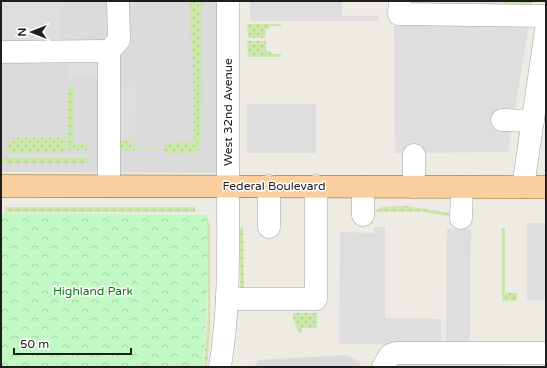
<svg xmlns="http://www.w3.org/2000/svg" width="547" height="368" font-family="'Varela Round',sans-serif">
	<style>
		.residential { fill: #dcdbdb }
		.grass { fill: url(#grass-dots) }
		.park { fill: url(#park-crowns) }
		.parking { fill: #dedede }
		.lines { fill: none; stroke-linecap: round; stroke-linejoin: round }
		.minor-casing { stroke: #a5a5a5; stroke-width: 23 }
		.major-casing { stroke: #945e03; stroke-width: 23 }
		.minor { stroke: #fff; stroke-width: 22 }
		.major { stroke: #face9e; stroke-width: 22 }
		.labels { text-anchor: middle; stroke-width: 3; stroke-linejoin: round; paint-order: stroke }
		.street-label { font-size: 12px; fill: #1e1e1e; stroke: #fff }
		.park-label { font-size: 12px; fill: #0e7a12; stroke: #fff }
	</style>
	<defs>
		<pattern id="grass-dots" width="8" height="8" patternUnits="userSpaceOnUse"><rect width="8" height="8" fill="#cbe8aa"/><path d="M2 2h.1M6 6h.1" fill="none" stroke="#aec792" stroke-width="1.8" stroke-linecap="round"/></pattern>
		<pattern id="park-crowns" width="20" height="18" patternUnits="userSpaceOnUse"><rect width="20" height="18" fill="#c1f8c3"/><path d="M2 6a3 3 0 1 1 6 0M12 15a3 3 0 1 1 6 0" fill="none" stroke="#a5d4a7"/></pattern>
	</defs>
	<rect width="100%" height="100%" fill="#eeeae4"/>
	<!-- residential -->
	<g class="residential">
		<path d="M 1,1 L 218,1 L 219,173 L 1,172 Z"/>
		<path d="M 345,355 L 361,362 L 359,367 L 255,367 L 258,360 Z"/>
	</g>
	<!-- grass -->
	<g class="grass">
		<path d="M 190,1 L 202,1 L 201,141 L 194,141 L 193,54 L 191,54 Z"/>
		<path d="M 502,1 L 532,1 L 531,10 L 502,12 Z"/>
		<path d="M 247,24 L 281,24 L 281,26 L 270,26 L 270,29 L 266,29 L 265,38 L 248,38 Z"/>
		<path d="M 247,41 L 266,41 L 266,51 L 271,51 L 271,54 L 281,54 L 281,57 L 248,57 Z"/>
		<path d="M 74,86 L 74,144 L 88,144 L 88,150 L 68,150 L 68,87 Z"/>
		<path d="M 13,138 L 65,138 L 65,152 L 7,153 L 7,142 L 12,142 Z"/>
		<path d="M 116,140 L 131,140 L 131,148 L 159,147 L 159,149 L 116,150 Z"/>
		<path d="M 201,142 L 196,153 L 165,154 L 165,143 Z"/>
		<rect x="1" y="158" width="87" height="6"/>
		<path d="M 407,206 L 456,214 L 456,217 L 422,212 L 374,212 L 382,207 Z"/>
		<rect x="5" y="207" width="190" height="5"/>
		<path d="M 207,216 L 210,225 L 210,331 L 207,367 L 204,367 L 208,315 Z"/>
		<path d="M 243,226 L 244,290 L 240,290 L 240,229 Z"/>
		<path d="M 502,228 L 505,228 L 505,293 L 517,293 L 517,301 L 502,301 Z"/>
		<path d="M 293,313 L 317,313 L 317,328 L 302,328 L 302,333 L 299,333 L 293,319 Z"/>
	</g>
	<!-- park -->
	<path class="park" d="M 1,213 L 207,215 C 207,266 209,317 202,367 L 1,367 Z"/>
	<!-- parking -->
	<g class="parking">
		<path d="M 1,1 L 62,1 L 62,41 L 1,42 Z"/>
		<path d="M 250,1 L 342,1 L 342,16 L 378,16 L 378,21 L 250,21 Z"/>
		<path d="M 400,1 L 501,1 L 500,15 L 399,14 Z"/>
		<path d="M 529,24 L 508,152 L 395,153 L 394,26 Z"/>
		<path d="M 99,61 L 99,78 L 69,78 L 69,62 Z"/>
		<path d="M 115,87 L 136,87 L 136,114 L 129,114 L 129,136 L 115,136 Z"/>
		<rect x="247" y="104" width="69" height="49"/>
		<rect x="527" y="223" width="19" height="77"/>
		<path d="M 374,227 L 385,227 L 385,318 L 441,319 L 441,345 L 339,344 L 340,232 L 374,233 Z"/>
		<path d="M 447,229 L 471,229 L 470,345 L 446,345 Z"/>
		<path d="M 396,357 L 494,358 L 509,367 L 392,367 Z"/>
	</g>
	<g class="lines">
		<!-- minor casing -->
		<g class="minor-casing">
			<g id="minor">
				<path d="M 400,1 L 399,14 L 546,16"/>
				<path d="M 1,52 L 109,51"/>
				<path d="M 502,120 L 533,121"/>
				<path d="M 109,186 L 109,51 L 119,40 L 118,1"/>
				<path d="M 269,186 L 269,227"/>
				<path d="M 363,187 L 363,215"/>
				<path d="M 414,187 L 414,155"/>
				<path d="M 523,187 L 546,30"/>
				<path d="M 461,218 L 462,187"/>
				<path d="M 227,299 L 316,299 L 316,186"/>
				<path d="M 220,367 C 230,307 228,246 228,186 C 228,124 228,63 228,1"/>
				<path d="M 383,367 L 390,355 L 396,353 L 546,353"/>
			</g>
		</g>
		<!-- major casing -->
		<g class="major-casing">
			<path id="major" d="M 1,186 L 546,187"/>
		</g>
		<!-- minor -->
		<use href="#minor" class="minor"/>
		<!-- major -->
		<use href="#major" class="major"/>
	</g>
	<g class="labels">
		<!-- street labels -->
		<g class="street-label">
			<text transform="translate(228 112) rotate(-90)" y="4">West 32nd Avenue</text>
			<text x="274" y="190">Federal Boulevard</text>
		</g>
		<!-- park labels -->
		<g class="park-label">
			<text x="93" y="295">Highland Park</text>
		</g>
	</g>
	<!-- border -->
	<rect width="547" height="368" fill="none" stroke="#1e1e1e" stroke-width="4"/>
	<!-- north arrow -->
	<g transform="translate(32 32) rotate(270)" stroke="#ffffff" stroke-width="3" paint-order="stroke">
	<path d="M0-3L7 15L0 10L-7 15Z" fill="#1e1e1e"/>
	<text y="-6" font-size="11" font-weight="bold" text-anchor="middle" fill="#1e1e1e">N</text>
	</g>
	<!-- scale -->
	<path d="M14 348v6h117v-6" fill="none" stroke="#1e1e1e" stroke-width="2"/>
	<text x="20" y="348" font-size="12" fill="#1e1e1e" stroke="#ffffff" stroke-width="3" paint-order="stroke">50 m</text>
</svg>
